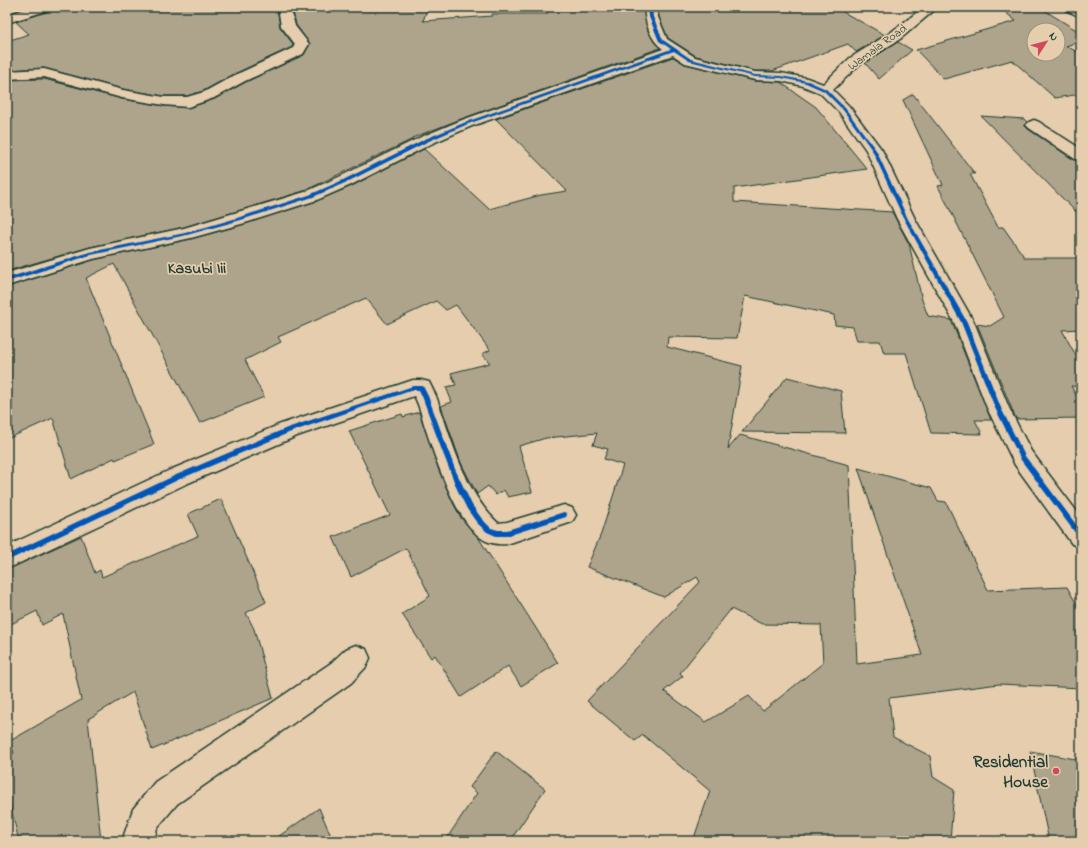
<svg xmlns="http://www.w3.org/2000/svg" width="1088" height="848" font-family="'Indie Flower',sans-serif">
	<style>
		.building { fill: #aea48b; stroke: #1f3d34; fill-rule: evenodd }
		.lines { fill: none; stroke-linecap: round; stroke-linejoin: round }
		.street-casing { stroke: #1f3d34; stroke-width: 3 }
		.street { fill: #e5cdad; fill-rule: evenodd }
		.cycleway-casing { stroke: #e5cdad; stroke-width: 2 }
		.cycleway { fill: #0057b8; fill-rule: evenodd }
		.poi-dot { fill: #d1495b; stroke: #e5cdad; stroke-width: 1.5 }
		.labels { text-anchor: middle; stroke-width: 3.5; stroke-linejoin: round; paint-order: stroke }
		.far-street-label { font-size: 12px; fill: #1f3d34; stroke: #e5cdad }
		.quarter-label { font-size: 16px; font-weight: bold; fill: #1f3d34; stroke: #e5cdad }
		.near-poi-label { font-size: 17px; font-weight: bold; fill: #1f3d34; stroke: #e5cdad; text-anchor: end }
	</style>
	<rect width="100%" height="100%" fill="#e5cdad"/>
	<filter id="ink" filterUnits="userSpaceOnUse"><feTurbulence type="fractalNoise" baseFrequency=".025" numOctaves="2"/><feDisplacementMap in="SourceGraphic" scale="8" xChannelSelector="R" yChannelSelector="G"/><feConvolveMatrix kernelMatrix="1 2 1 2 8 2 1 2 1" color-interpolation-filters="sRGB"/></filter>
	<g filter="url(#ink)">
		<!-- building -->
		<g class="building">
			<path d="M 51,7 L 277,7 L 280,27 L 293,44 L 292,47 L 234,74 L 203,91 L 187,96 L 164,96 L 123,89 L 44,68 L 7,70 L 7,41 L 29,34 L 16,22 L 49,11 Z"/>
			<path d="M 292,7 L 428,7 L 423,21 L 492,16 L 492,14 L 547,14 L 547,8 L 643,7 L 648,31 L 654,42 L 660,48 L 461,119 L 412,138 L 413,139 L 304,191 L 184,227 L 90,247 L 7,271 L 7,80 L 44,79 L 122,99 L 164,106 L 188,108 L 215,99 L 246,82 L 304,55 L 310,44 L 296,25 Z"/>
			<path d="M 658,7 L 834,7 L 885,35 L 856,52 L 848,44 L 772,71 L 755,71 L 696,56 L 668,38 L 659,17 Z"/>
			<path d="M 999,7 L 1039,7 L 1081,33 L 1081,41 L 1066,46 L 1081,54 L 1081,94 L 1055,98 L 1012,60 L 944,79 L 916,50 L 1016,21 ZM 1034,30 L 1058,30 L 1058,54 L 1034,54 Z"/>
			<path d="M 898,42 L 912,50 L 879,79 L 865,63 Z"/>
			<path d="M 673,57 L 685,64 L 755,81 L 780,82 L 816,107 L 867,169 L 734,188 L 734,202 L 892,212 L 909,244 L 922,300 L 928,316 L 951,320 L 991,420 L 975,420 L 982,434 L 931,433 L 906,353 L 884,353 L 880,341 L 857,341 L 853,327 L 835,325 L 834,315 L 745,296 L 737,338 L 668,337 L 667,347 L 742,366 L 728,449 L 740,435 L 849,465 L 857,664 L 922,655 L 858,468 L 931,488 L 938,501 L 946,502 L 988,590 L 1067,587 L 1081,612 L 1081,688 L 999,684 L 889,698 L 893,737 L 930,756 L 933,777 L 954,790 L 950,841 L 693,841 L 710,791 L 643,735 L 635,741 L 587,701 L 700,582 L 697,577 L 664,597 L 587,567 L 601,534 L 623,465 L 604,459 L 608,449 L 593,445 L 597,433 L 546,438 L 519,446 L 532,492 L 508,497 L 504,490 L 496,495 L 488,486 L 477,494 L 461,463 L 441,406 L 452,402 L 446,387 L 456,385 L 451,373 L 490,363 L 482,354 L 490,350 L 456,305 L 446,310 L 436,301 L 387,324 L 366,298 L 278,337 L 281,342 L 245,360 L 264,397 L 200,423 L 114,264 L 86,278 L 154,444 L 115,460 L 114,458 L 71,479 L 53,418 L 7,439 L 7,287 L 93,260 L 191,239 L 245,224 L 317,201 L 352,186 L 424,149 L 489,209 L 541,195 L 567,191 L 496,119 ZM 731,609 L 762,624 L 821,625 L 823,663 L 763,711 L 749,696 L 706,722 L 664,691 L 683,676 L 680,673 Z"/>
			<path d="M 913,94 L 975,174 L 970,174 L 998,227 L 1003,227 L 1025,258 L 1081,258 L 1081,329 L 1062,330 L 1081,365 L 1081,387 L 1071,386 L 1081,404 L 1081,418 L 1016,419 L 977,324 L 990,326 L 1004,317 L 938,186 L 943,185 L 903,100 Z"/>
			<path d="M 981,116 L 1024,119 L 1027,122 L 1024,125 L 1028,129 L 1074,160 L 1081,162 L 1081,217 Z"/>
			<path d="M 787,377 L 841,391 L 845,433 L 742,432 Z"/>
			<path d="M 419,412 L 439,471 L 453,503 L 461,518 L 478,537 L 558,663 L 521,686 L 508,666 L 461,697 L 435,655 L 431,658 L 402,614 L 430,596 L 406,548 L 351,577 L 333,537 L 390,515 L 349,431 L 402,414 L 403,417 Z"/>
			<path d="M 221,499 L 266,602 L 246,613 L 254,629 L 273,698 L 152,750 L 133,692 L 88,719 L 101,841 L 19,841 L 7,792 L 7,755 L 14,753 L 10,741 L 81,700 L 63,614 L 42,625 L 37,611 L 7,626 L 7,570 L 81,536 L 95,573 L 100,570 L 102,577 L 198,536 L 188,514 Z"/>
			<path d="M 496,751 L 545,789 L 510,841 L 445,841 L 477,793 L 470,787 Z"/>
			<path d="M 1030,751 L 1081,760 L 1081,841 L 1049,841 Z"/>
			<path d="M 319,808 L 333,841 L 272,841 Z"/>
		</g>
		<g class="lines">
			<!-- street casing -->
			<g class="street-casing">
				<g id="street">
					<path d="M 31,7 L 50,7 L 49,10 L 7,23 L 7,15 Z"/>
					<path d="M 278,7 L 290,7 L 295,26 L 309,44 L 303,54 L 245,81 L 214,98 L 188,107 L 164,105 L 122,98 L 44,77 L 7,79 L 7,71 L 44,69 L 123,90 L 164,97 L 187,97 L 204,92 L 235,75 L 293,48 L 295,44 L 281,26 Z"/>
					<path d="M 644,7 L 656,7 L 658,17 L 667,39 L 695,57 L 755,72 L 781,73 L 807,78 L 823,84 L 850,58 L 890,33 L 924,7 L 938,7 L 900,39 L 860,64 L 833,90 L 849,106 L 882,150 L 915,219 L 974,322 L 1009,408 L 1031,451 L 1081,517 L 1081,547 L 1072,544 L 1015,465 L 987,408 L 954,322 L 897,219 L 866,150 L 839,112 L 820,93 L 803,86 L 781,81 L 755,80 L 685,63 L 673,55 L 472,126 L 433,143 L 351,185 L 317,200 L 245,223 L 191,238 L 93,259 L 7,286 L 7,273 L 90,248 L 184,228 L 305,192 L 339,177 L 421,137 L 462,120 L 663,49 C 650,40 645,22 644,7 Z"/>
					<path d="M 1064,7 L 1081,8 L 1081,17 L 1065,10 Z"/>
					<path d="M 1034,120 L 1039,122 L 1081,149 L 1081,161 L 1075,159 L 1029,128 L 1026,125 L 1029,122 Z"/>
					<path d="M 413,380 L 421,380 L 429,382 L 436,396 C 451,437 464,492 498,523 L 507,522 L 564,505 L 572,508 L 576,515 L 572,522 L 507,544 C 498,545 488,543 481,538 C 455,519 435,457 425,427 C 422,417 419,404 414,396 L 297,436 L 186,484 L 7,569 L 7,546 L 170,470 L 281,424 Z"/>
					<path d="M 356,645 L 366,649 L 370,658 L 366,667 L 351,683 L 177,804 L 157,828 L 154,841 L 122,841 L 133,809 L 155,782 L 331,663 L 346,649 Z"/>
				</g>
			</g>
			<!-- street -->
			<use href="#street" class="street"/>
			<!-- cycleway casing -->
			<g class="cycleway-casing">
				<g id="cycleway">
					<path d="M 648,7 L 652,7 L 653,17 L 663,40 L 691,59 L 755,75 L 781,76 L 808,81 L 826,89 L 845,108 L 876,150 L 908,219 L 967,322 L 1001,408 L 1025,456 L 1081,531 L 1081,539 L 1079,538 L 1021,460 L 995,408 L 961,322 L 904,219 L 872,150 L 843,110 L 824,91 L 806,83 L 781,78 L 755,77 L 689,61 L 674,51 L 468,124 L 429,141 L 347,182 L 313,197 L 241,220 L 187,235 L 91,255 L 7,282 L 7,278 L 90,252 L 185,233 L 237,218 L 309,195 L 343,180 L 425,139 L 466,122 L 671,49 L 659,41 L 649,17 Z"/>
					<path d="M 413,386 L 423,386 L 428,396 L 455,469 L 472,505 L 482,519 L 491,528 L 498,530 L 507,530 L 564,512 L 566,513 L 567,515 L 566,517 L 507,536 L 496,536 L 487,532 L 477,523 L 467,509 L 457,489 L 441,448 L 422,396 L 419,390 L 413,390 L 291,432 L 180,479 L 7,561 L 7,555 L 176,475 L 287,428 Z"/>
				</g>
			</g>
			<!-- cycleway -->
			<use href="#cycleway" class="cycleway"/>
		</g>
	</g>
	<!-- markers -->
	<circle class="poi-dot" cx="1056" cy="771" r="4"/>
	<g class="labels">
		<!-- far-street labels -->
		<g class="far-street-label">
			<text transform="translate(877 47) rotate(-36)" y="4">Wamala Road</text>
		</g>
		<!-- quarter labels -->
		<g class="quarter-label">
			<text x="197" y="273">Kasubi Iii</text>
		</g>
		<!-- near-poi labels -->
		<g class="near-poi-label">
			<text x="1048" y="767">Residential<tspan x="1048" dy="20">House</tspan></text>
		</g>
	</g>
	<!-- margin -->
	<rect width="1088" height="848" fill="none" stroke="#e5cdad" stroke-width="24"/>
	<rect x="12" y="12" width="1064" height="824" fill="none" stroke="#1f3d34" stroke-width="1.5" filter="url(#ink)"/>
	<!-- north arrow -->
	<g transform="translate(1046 42) rotate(54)"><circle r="19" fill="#e5cdad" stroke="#96937d"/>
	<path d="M0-3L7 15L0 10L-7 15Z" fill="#d1495b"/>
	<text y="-6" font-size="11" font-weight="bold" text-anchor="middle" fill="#1f3d34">N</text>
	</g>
</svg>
